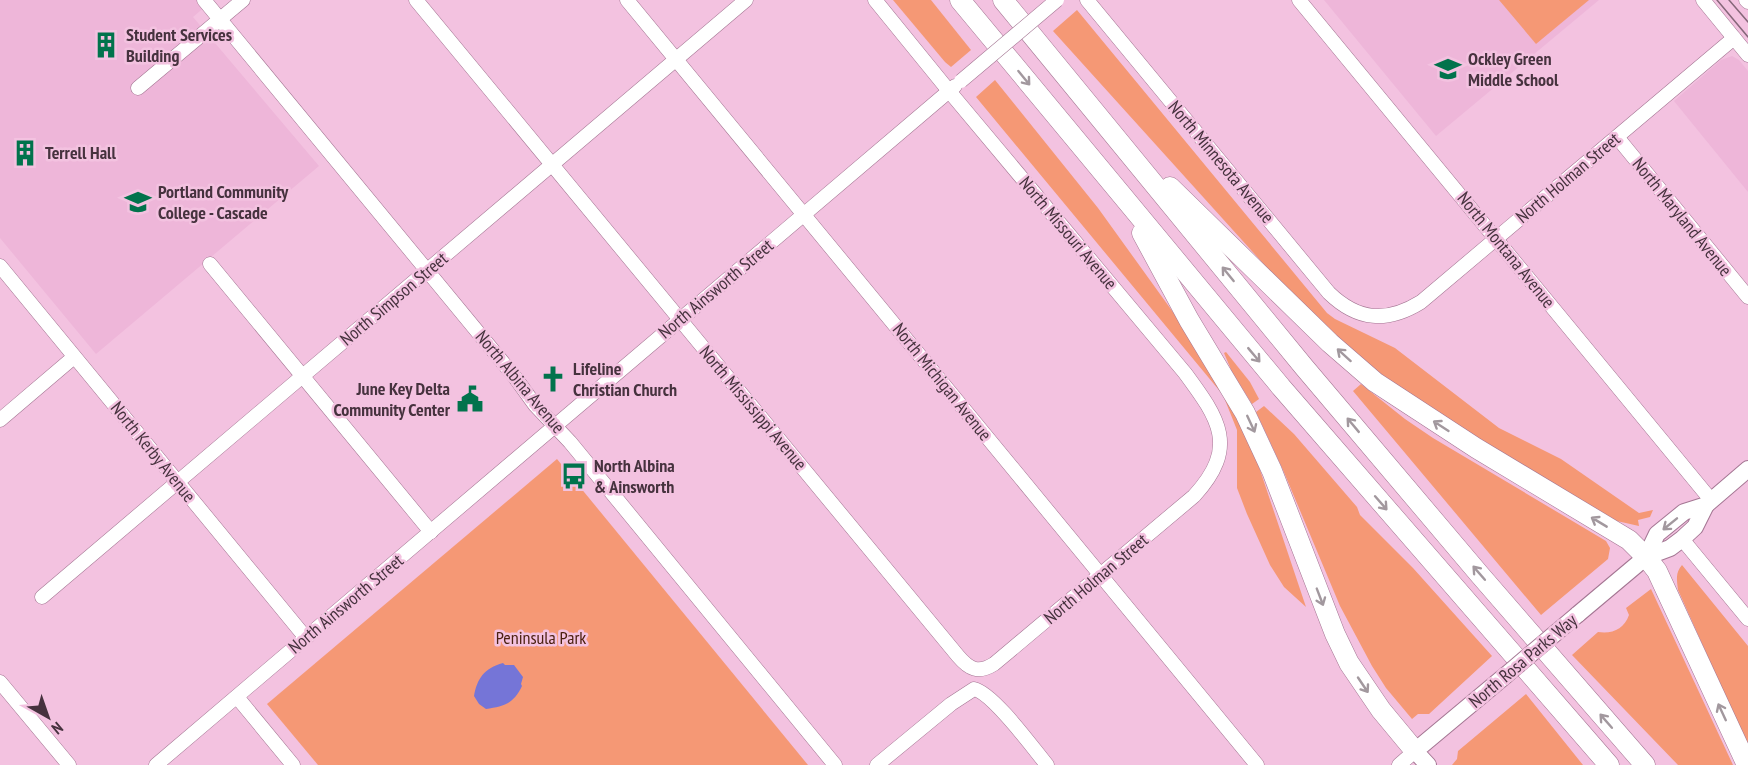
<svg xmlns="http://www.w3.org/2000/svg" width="1748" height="765" font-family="'PT Sans Narrow',sans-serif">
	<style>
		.built { fill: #eeb6d9 }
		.green { fill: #f59875 }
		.water { fill: #7575d7 }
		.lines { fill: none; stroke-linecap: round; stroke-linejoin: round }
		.minor-casing { stroke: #a47693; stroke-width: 15 }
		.major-casing { stroke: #a47693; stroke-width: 18 }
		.highway-casing { stroke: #a47693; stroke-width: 21 }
		.minor { stroke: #fff; stroke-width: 14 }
		.major { stroke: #fff; stroke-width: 16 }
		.highway { stroke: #fff; stroke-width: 20 }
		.tram { stroke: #856779; stroke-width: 1.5 }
		.minor-bridge-casing { stroke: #a47693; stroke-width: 15; stroke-linecap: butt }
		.major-bridge-casing { stroke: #a47693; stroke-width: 18; stroke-linecap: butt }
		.minor-bridge { stroke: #fff; stroke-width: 14 }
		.major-bridge { stroke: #fff; stroke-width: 16 }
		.oneway { stroke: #a2989e }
		.labels { text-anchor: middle; stroke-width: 5; stroke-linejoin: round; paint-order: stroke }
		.poi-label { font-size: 18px; font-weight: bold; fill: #46323e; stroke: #f3c2e0; text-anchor: start }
		.street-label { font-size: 18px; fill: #46323e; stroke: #f3c2e0 }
		.park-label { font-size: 18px; fill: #4a200f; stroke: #f3c2e0 }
	</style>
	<rect width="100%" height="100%" fill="#f3c2e0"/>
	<!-- built -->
	<g class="built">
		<path d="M 0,0 L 213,0 L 193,17 L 319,166 L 96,354 L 0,238 Z"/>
		<path d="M 1324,0 L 1599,0 L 1436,136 Z"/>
		<path d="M 1732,56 L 1739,60 L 1748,71 L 1748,192 L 1674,101 L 1721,60 Z"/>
	</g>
	<!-- green -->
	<g class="green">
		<path d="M 893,0 L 931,0 L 971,50 L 951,67 L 945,62 Z"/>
		<path d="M 1499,0 L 1589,0 L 1536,44 Z"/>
		<path d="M 1077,10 L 1327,313 L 1335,319 L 1395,348 L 1499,428 L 1561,459 L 1639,513 L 1653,510 L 1650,517 L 1638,520 L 1639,526 L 1608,519 L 1492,448 L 1369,366 L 1307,312 L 1053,31 Z"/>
		<path d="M 995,80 L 1098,208 L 1214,369 L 1252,446 L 1306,607 L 1284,587 L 1270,565 L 1247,514 L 1237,488 L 1237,430 L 1223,395 L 976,97 Z"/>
		<path d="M 1226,352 L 1250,382 L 1259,399 L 1252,404 L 1232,372 L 1224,353 Z"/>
		<path d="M 1361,384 L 1405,419 L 1433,438 L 1606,541 L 1610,548 L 1608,559 L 1541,615 L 1353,391 Z"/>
		<path d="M 1264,406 L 1294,434 L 1357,507 L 1360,515 L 1413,568 L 1492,656 L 1429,714 L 1418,714 L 1412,719 L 1386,688 L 1372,666 L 1340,606 L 1283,470 L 1256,412 Z"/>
		<path d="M 557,459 L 808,765 L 318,765 L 267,704 Z"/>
		<path d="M 1682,565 L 1748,646 L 1748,746 L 1678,590 C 1677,580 1675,573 1682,565 Z"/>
		<path d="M 1651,589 L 1733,765 L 1678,765 L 1572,655 L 1598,632 C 1613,634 1624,629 1629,615 L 1626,608 Z"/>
		<path d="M 1526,694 L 1583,765 L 1452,765 L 1457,759 L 1458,751 Z"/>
	</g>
	<!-- water -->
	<path class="water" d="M 503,663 L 505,665 L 514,665 L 523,677 L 521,684 L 522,686 C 513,705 503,706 486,709 L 479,704 L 474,696 C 477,679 484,668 503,663 Z"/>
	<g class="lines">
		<!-- minor casing -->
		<g class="minor-casing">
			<g id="minor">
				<path d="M 204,0 L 514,376 L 535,405 L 570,442 L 835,765"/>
				<path d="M 416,0 L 958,656 C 969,669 978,674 994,664 L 1194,496 C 1239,447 1219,419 1185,373 L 949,91 L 875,0"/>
				<path d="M 627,0 L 1257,765"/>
				<path d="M 1087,0 L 1329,293 C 1358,321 1387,323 1421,302 L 1734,38"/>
				<path d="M 1299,0 L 1711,500"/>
				<path d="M 1703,0 L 1748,55"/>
				<path d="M 1746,0 L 1748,2"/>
				<path d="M 138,88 L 243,0"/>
				<path d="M 1617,137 L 1748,297"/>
				<path d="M 210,264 L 431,532"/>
				<path d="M 0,266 L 306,638"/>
				<path d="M 0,420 L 74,357"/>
				<path d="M 1682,539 L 1748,619"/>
				<path d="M 42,597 L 746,0"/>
				<path d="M 0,682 L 69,765"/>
				<path d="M 237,697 L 293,765"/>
				<path d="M 156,765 L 955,86"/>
				<path d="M 877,765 L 951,704 L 974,689 C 993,693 1033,748 1047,765"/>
				<path d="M 1399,765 L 1415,751"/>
			</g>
		</g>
		<!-- major casing -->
		<g class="major-casing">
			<g id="major">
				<path d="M 1646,557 L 1657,534 L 1684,512 L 1706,505 L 1748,469"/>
				<path d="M 1577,615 L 1646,557 L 1670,548 L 1682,539 L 1695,527 L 1706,505"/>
				<path d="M 1428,765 L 1415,751 L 1506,675"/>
			</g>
		</g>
		<!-- highway casing -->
		<g class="highway-casing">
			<g id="highway">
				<path d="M 960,0 L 1281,387 L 1609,765"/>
				<path d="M 1003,0 L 1304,367 L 1480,575 L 1645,765"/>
				<path d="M 1170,187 L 1330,343 L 1375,382 L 1476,448 L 1629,540 L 1646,557 L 1657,571 L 1747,765"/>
				<path d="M 1142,233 L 1189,320 L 1245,413 L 1272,471 L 1335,634 L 1349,663 L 1381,710 L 1415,751"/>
			</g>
		</g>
		<!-- minor -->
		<use href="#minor" class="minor"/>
		<!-- major -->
		<use href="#major" class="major"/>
		<!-- highway -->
		<use href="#highway" class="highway"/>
		<!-- tram -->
		<g class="tram">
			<path d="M 1717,0 L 1748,37"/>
			<path d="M 1729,0 L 1748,22"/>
		</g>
		<!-- minor-bridge casing -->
		<g class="minor-bridge-casing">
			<path id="minor-bridge" d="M 961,81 L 1057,0"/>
		</g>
		<!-- major-bridge casing -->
		<g class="major-bridge-casing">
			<path id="major-bridge" d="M 1506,675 L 1577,615"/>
		</g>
		<!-- minor-bridge -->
		<use href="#minor-bridge" class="minor-bridge"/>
		<!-- major-bridge -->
		<use href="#major-bridge" class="major-bridge"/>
	</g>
	<!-- one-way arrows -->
	<defs><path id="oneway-shaft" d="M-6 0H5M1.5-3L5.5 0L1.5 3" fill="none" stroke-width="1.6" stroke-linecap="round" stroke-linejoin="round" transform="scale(1.5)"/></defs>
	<g class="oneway">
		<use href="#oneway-shaft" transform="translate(1024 78) rotate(51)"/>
		<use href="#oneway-shaft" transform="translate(1228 274) rotate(-129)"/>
		<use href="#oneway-shaft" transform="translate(1254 355) rotate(50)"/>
		<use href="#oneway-shaft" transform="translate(1344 355) rotate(-138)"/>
		<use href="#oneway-shaft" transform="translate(1251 424) rotate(65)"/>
		<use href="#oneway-shaft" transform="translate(1353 425) rotate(-130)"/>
		<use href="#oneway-shaft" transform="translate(1441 426) rotate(-147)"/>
		<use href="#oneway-shaft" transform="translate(1381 503) rotate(49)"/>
		<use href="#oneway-shaft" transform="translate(1599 522) rotate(-149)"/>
		<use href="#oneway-shaft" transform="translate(1670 524) rotate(141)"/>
		<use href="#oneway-shaft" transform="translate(1479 573) rotate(-131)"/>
		<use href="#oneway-shaft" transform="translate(1320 597) rotate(69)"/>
		<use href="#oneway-shaft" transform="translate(1363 685) rotate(56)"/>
		<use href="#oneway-shaft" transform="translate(1722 712) rotate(-115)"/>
		<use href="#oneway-shaft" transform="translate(1606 721) rotate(-131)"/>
	</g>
	<!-- icons -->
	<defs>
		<g id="building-bare" transform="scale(2.07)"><path d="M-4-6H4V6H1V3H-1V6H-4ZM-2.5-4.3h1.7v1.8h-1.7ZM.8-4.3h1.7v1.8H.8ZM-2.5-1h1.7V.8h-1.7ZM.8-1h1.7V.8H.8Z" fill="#01734c" stroke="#f3c2e0" stroke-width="2.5" paint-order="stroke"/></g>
		<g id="school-bare" transform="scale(2.07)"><path d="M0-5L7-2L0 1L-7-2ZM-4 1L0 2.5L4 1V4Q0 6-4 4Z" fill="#01734c" stroke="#f3c2e0" stroke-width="2.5" paint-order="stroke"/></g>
		<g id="university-bare" transform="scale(2.07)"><path d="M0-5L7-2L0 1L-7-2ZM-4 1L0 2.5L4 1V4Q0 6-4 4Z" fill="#01734c" stroke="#f3c2e0" stroke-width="2.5" paint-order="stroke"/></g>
		<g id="church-bare" transform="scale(2.07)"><path d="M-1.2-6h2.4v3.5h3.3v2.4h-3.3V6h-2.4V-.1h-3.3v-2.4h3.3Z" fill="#01734c" stroke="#f3c2e0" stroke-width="2.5" paint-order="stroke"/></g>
		<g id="civic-bare" transform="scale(2.07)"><path d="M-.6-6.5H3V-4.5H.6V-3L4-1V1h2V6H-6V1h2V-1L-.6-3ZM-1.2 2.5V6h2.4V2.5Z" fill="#01734c" stroke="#f3c2e0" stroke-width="2.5" paint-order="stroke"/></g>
		<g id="bus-bare" transform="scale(2.07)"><path d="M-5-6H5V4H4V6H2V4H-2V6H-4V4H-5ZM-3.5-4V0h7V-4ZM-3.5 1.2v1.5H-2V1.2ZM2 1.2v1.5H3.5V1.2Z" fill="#01734c" stroke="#f3c2e0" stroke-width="2.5" paint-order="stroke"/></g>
	</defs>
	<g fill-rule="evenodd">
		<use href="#building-bare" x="106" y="45"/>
		<use href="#school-bare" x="1448" y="69"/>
		<use href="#building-bare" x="25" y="153"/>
		<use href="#university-bare" x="138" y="202"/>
		<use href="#church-bare" x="553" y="379"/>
		<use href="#civic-bare" x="470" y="399"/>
		<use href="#bus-bare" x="574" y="476"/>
	</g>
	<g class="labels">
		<!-- poi labels -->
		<g class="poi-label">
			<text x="126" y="41">Student Services<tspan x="126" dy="21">Building</tspan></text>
			<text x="1468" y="65">Ockley Green<tspan x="1468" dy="21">Middle School</tspan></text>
			<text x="45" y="159">Terrell Hall</text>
			<text x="158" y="198">Portland Community<tspan x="158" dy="21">College - Cascade</tspan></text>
			<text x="573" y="375">Lifeline<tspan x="573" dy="21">Christian Church</tspan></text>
			<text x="450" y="395" text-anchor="end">June Key Delta<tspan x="450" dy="21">Community Center</tspan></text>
			<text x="594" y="472">North Albina<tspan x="594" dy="21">&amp; Ainsworth</tspan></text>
		</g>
		<!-- street labels -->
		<g class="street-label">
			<text transform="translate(1221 162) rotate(50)" y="6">North Minnesota Avenue</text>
			<text transform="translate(1568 178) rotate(-40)" y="6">North Holman Street</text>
			<text transform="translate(1682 217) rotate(51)" y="6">North Maryland Avenue</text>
			<text transform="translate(1068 233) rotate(50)" y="6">North Missouri Avenue</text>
			<text transform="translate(1506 250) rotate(51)" y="6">North Montana Avenue</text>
			<text transform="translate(716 289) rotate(-40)" y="6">North Ainsworth Street</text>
			<text transform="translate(394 299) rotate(-40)" y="6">North Simpson Street</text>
			<text transform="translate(520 382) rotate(50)" y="6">North Albina Avenue</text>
			<text transform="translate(942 382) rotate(51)" y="6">North Michigan Avenue</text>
			<text transform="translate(753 408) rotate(50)" y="6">North Mississippi Avenue</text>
			<text transform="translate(153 452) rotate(51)" y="6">North Kerby Avenue</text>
			<text transform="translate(1096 579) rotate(-40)" y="6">North Holman Street</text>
			<text transform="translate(346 604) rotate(-40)" y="6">North Ainsworth Street</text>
			<text transform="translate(1523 661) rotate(-40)" y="6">North Rosa Parks Way</text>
		</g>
		<!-- park labels -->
		<g class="park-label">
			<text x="541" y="644">Peninsula Park</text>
		</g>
	</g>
	<!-- north arrow -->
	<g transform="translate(48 717) rotate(140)" stroke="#f3c2e0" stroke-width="4.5" paint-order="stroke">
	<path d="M0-4.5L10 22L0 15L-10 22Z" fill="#46323e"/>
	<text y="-9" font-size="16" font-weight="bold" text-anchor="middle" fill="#46323e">N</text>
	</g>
</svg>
